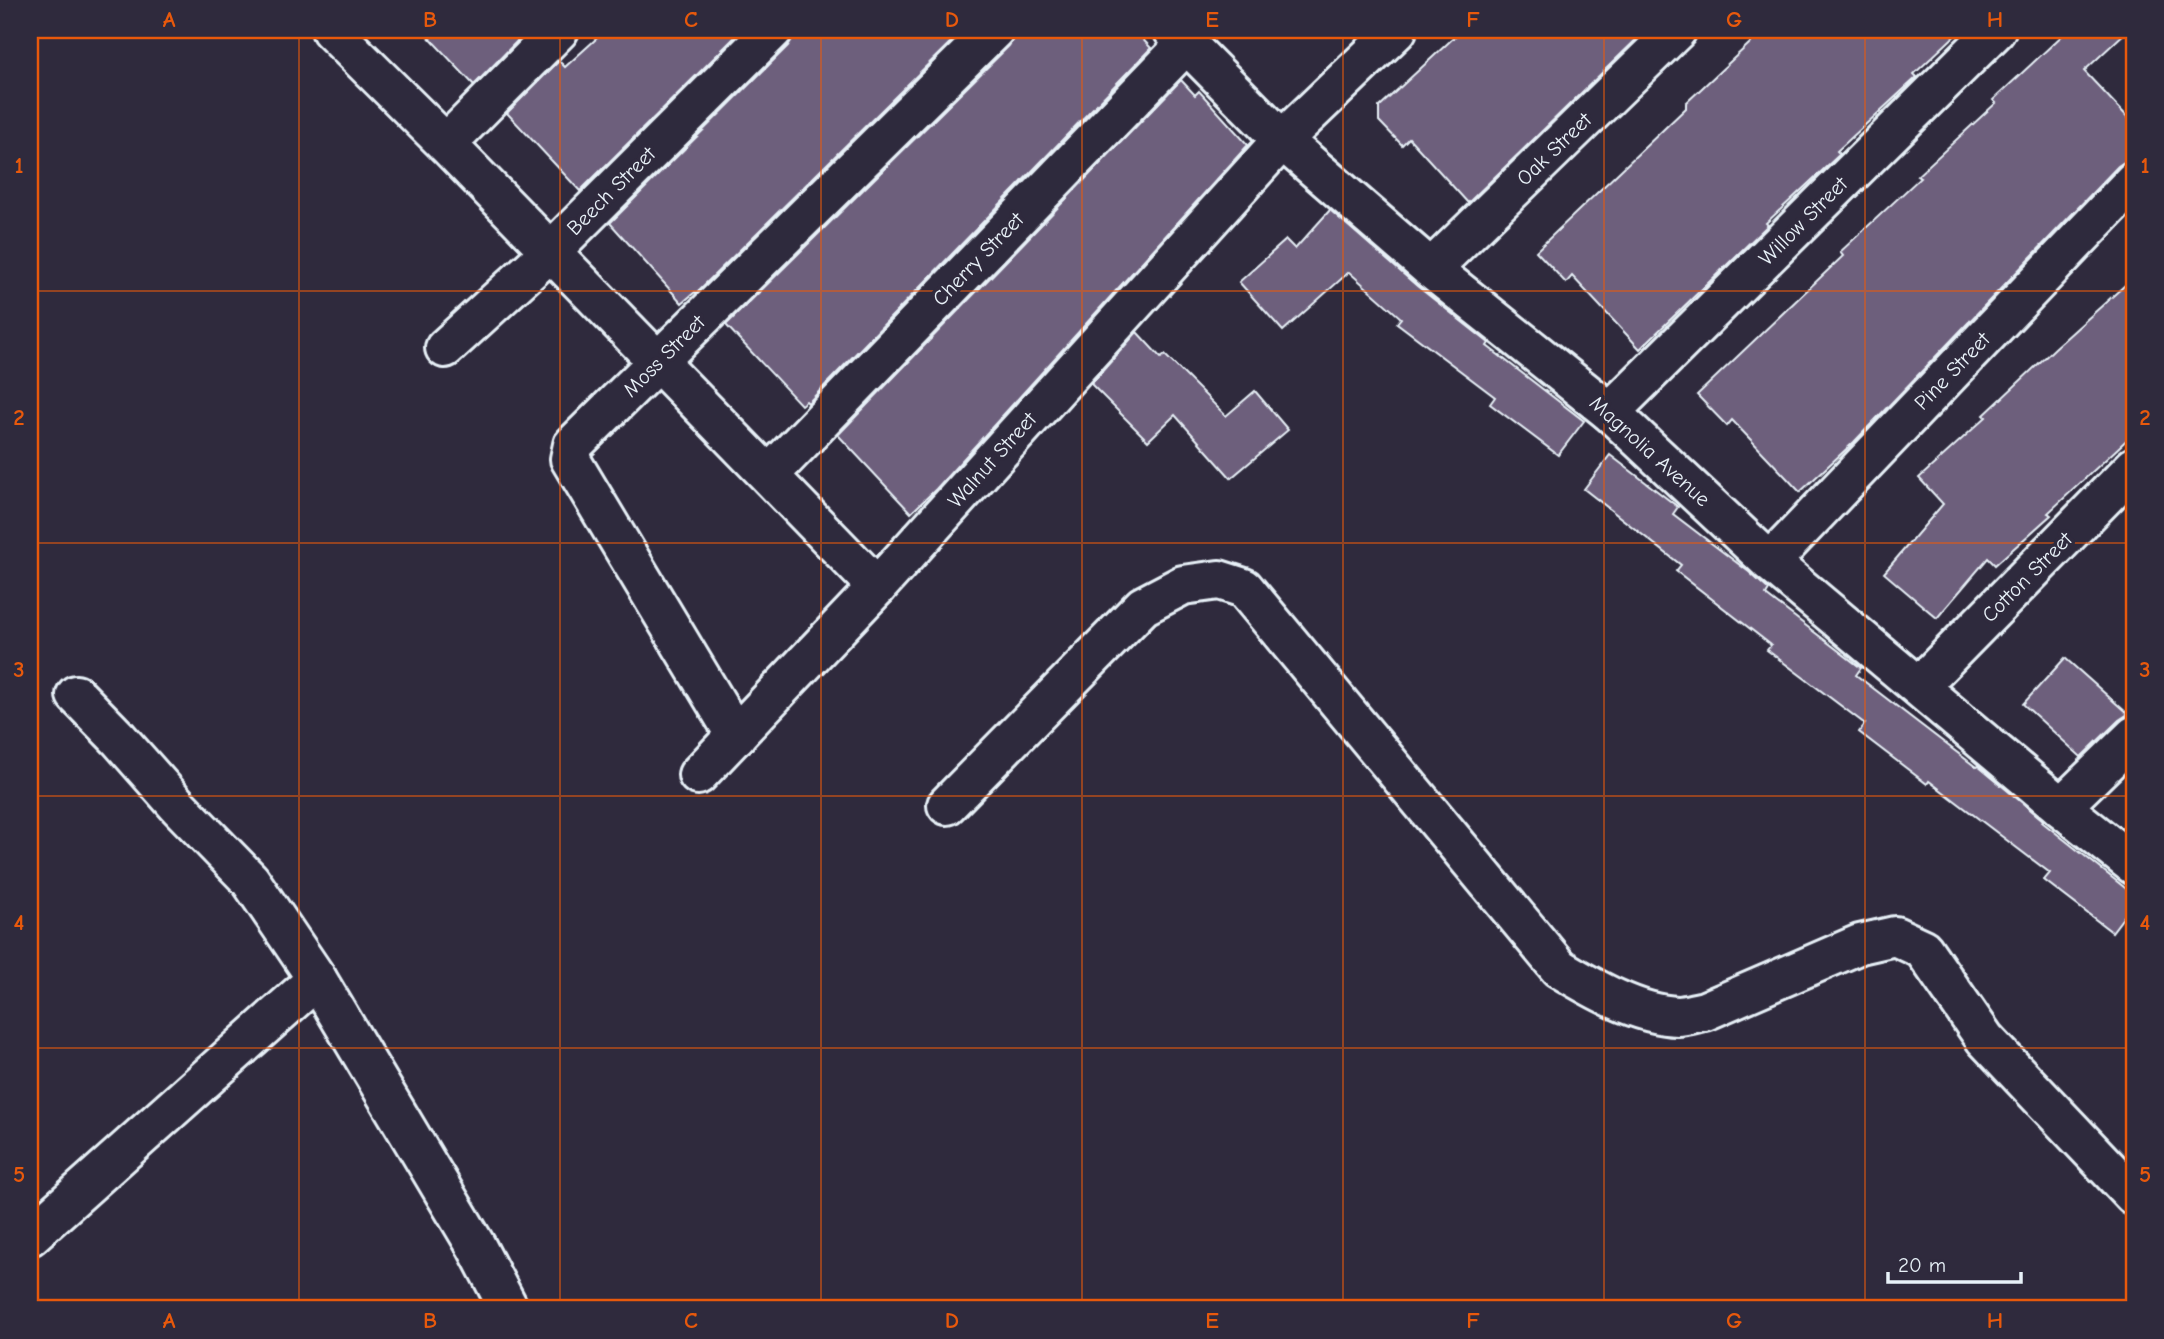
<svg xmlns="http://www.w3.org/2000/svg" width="2164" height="1339" font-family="'Comic Neue',sans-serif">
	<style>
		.building { fill: #6d5e7b; stroke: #e8f1f8; stroke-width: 2 }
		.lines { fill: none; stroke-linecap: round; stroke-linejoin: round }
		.minor-casing { stroke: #e8f1f8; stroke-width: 44 }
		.minor { stroke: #2f2a3d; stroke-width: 38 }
		.grid { fill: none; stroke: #e8590c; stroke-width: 2; stroke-opacity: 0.55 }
		.labels { text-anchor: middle; stroke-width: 7; stroke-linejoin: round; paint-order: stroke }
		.street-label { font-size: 21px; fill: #e8f1f8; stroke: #2f2a3d }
		.neatline { fill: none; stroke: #e8590c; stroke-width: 2.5 }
		.grid-label { font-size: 23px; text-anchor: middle; font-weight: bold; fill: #e8590c }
	</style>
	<rect width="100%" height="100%" fill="#2f2a3d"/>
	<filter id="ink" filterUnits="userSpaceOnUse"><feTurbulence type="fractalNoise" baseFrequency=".0143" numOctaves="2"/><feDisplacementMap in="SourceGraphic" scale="14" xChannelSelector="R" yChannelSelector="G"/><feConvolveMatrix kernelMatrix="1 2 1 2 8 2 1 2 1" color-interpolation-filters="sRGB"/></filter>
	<g filter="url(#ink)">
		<!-- building -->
		<g class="building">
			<path d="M 422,30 L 528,30 L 474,85 Z"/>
			<path d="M 606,30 L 742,30 L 580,191 L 507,113 L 559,61 L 565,67 Z"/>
			<path d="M 794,30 L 963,30 L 696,293 L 695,292 L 682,303 L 610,223 L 788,46 L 794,36 Z"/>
			<path d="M 1015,30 L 1134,30 L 1151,48 L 808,403 L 806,401 L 801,405 L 726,325 L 1009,46 L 1015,36 Z"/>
			<path d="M 1462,30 L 1646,30 L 1468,203 L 1409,138 L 1402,145 L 1379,121 L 1379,107 Z"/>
			<path d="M 1764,30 L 1961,30 L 1914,74 L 1917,77 L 1837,151 L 1840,154 L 1766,223 L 1768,225 L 1640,349 L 1572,276 L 1566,283 L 1536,251 L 1686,108 L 1686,103 Z"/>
			<path d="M 2068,30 L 2128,30 L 2084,71 L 2134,124 L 2134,160 L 2127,160 L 2118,166 L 1854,442 L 1800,492 L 1732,420 L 1727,426 L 1697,395 L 1843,256 L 1840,252 L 1920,178 L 1917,176 L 1996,103 L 1993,100 Z"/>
			<path d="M 1181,80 L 1195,95 L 1199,91 L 1248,145 L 936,489 L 911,513 L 838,435 Z"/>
			<path d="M 1330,210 L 1417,286 L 1489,343 L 1487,346 L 1584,421 L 1558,455 L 1490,404 L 1495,397 L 1397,323 L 1401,318 L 1349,272 L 1283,331 L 1239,282 L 1286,240 L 1295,249 Z"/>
			<path d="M 2134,277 L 2134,433 L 2048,513 L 2051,515 L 1995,565 L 1988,558 L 1937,618 L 1884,573 L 1943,504 L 1919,478 L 1986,417 L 1984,415 L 2055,348 Z"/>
			<path d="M 1137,332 L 1161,358 L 1165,355 L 1226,416 L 1255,391 L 1288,430 L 1231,478 L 1175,415 L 1148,441 L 1091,384 Z"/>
			<path d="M 1610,455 L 1678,507 L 1673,514 L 1749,572 L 1769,590 L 1766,595 L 1861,668 L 1856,675 L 1976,767 L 1978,766 L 2043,820 L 2042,822 L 2134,895 L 2134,903 L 2112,932 L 2044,880 L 2050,873 L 1929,781 L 1927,784 L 1859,732 L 1865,724 L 1767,650 L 1771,645 L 1676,571 L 1681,565 L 1584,489 Z"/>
			<path d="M 2065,658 L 2128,714 L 2119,720 L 2081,757 L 2023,704 Z"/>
		</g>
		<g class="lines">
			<!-- minor casing -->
			<g class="minor-casing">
				<g id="minor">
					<path d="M 331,30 L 446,144 L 877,587"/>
					<path d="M 1173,30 L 1282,140 L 1431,269 L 1610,412 L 1770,562 L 2061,807 L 2134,865"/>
					<path d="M 446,144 L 559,30"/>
					<path d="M 1431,269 L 1677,30"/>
					<path d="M 445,348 L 551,251 L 773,30"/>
					<path d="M 1610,412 L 1996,30"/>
					<path d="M 769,475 L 1187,43"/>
					<path d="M 1770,562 L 2134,181"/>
					<path d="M 1919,686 L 2134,467"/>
					<path d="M 76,695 L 119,739 L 179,807 L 250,880 L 317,979 L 476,1246 L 509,1309"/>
					<path d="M 736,736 L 570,459 L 573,445 L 994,30"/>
					<path d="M 698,775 L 877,587 L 1282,140 L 1397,30"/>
					<path d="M 947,805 L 1143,606 L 1183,585 L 1219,580 L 1244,588 L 1559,968 C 1592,988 1638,1015 1678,1016 C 1687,1016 1697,1012 1705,1011 L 1860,944 L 1895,936 L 1923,949 L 1985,1039 L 2134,1196"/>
					<path d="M 2061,807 L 2134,736"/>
					<path d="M 30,1236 L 317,979"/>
				</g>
			</g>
			<!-- minor -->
			<use href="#minor" class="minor"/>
		</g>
	</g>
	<!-- grid -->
	<path class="grid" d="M 299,30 L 299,1309M 560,30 L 560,1309M 821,30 L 821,1309M 1082,30 L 1082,1309M 1343,30 L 1343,1309M 1604,30 L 1604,1309M 1865,30 L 1865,1309M 30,291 L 2134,291M 30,543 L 2134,543M 30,796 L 2134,796M 30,1048 L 2134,1048"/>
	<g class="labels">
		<!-- street labels -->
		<g class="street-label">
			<text transform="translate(1554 149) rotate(-44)" y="7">Oak Street</text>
			<text transform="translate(611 191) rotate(-45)" y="7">Beech Street</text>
			<text transform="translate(1803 221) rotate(-45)" y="7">Willow Street</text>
			<text transform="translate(978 259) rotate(-46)" y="7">Cherry Street</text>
			<text transform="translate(664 356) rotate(-45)" y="7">Moss Street</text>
			<text transform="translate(1952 371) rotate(-46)" y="7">Pine Street</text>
			<text transform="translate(1650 451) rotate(42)" y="7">Magnolia Avenue</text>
			<text transform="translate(992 460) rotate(-48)" y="7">Walnut Street</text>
			<text transform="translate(2027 577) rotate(-45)" y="7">Cotton Street</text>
		</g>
	</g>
	<!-- margin -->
	<rect width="2164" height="1339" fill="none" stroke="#2f2a3d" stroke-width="77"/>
	<!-- scale -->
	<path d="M1888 1272v10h133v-10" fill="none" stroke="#e8f1f8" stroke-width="3.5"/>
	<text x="1898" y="1272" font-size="21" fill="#e8f1f8" stroke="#2f2a3d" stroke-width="5" paint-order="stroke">20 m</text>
	<rect x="38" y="38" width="2088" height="1262" class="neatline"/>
	<g class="grid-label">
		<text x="169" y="27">A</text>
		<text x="430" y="27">B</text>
		<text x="691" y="27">C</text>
		<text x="952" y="27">D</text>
		<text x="1212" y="27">E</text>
		<text x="1473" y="27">F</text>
		<text x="1734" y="27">G</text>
		<text x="1995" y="27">H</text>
		<text x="19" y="173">1</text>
		<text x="2145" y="173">1</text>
		<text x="19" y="425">2</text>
		<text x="2145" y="425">2</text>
		<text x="19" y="677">3</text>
		<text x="2145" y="677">3</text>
		<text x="19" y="930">4</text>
		<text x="2145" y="930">4</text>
		<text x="19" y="1182">5</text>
		<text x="2145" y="1182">5</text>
		<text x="169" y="1328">A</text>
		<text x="430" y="1328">B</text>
		<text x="691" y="1328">C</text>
		<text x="952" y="1328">D</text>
		<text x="1212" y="1328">E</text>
		<text x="1473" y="1328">F</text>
		<text x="1734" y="1328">G</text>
		<text x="1995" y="1328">H</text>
	</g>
</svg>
